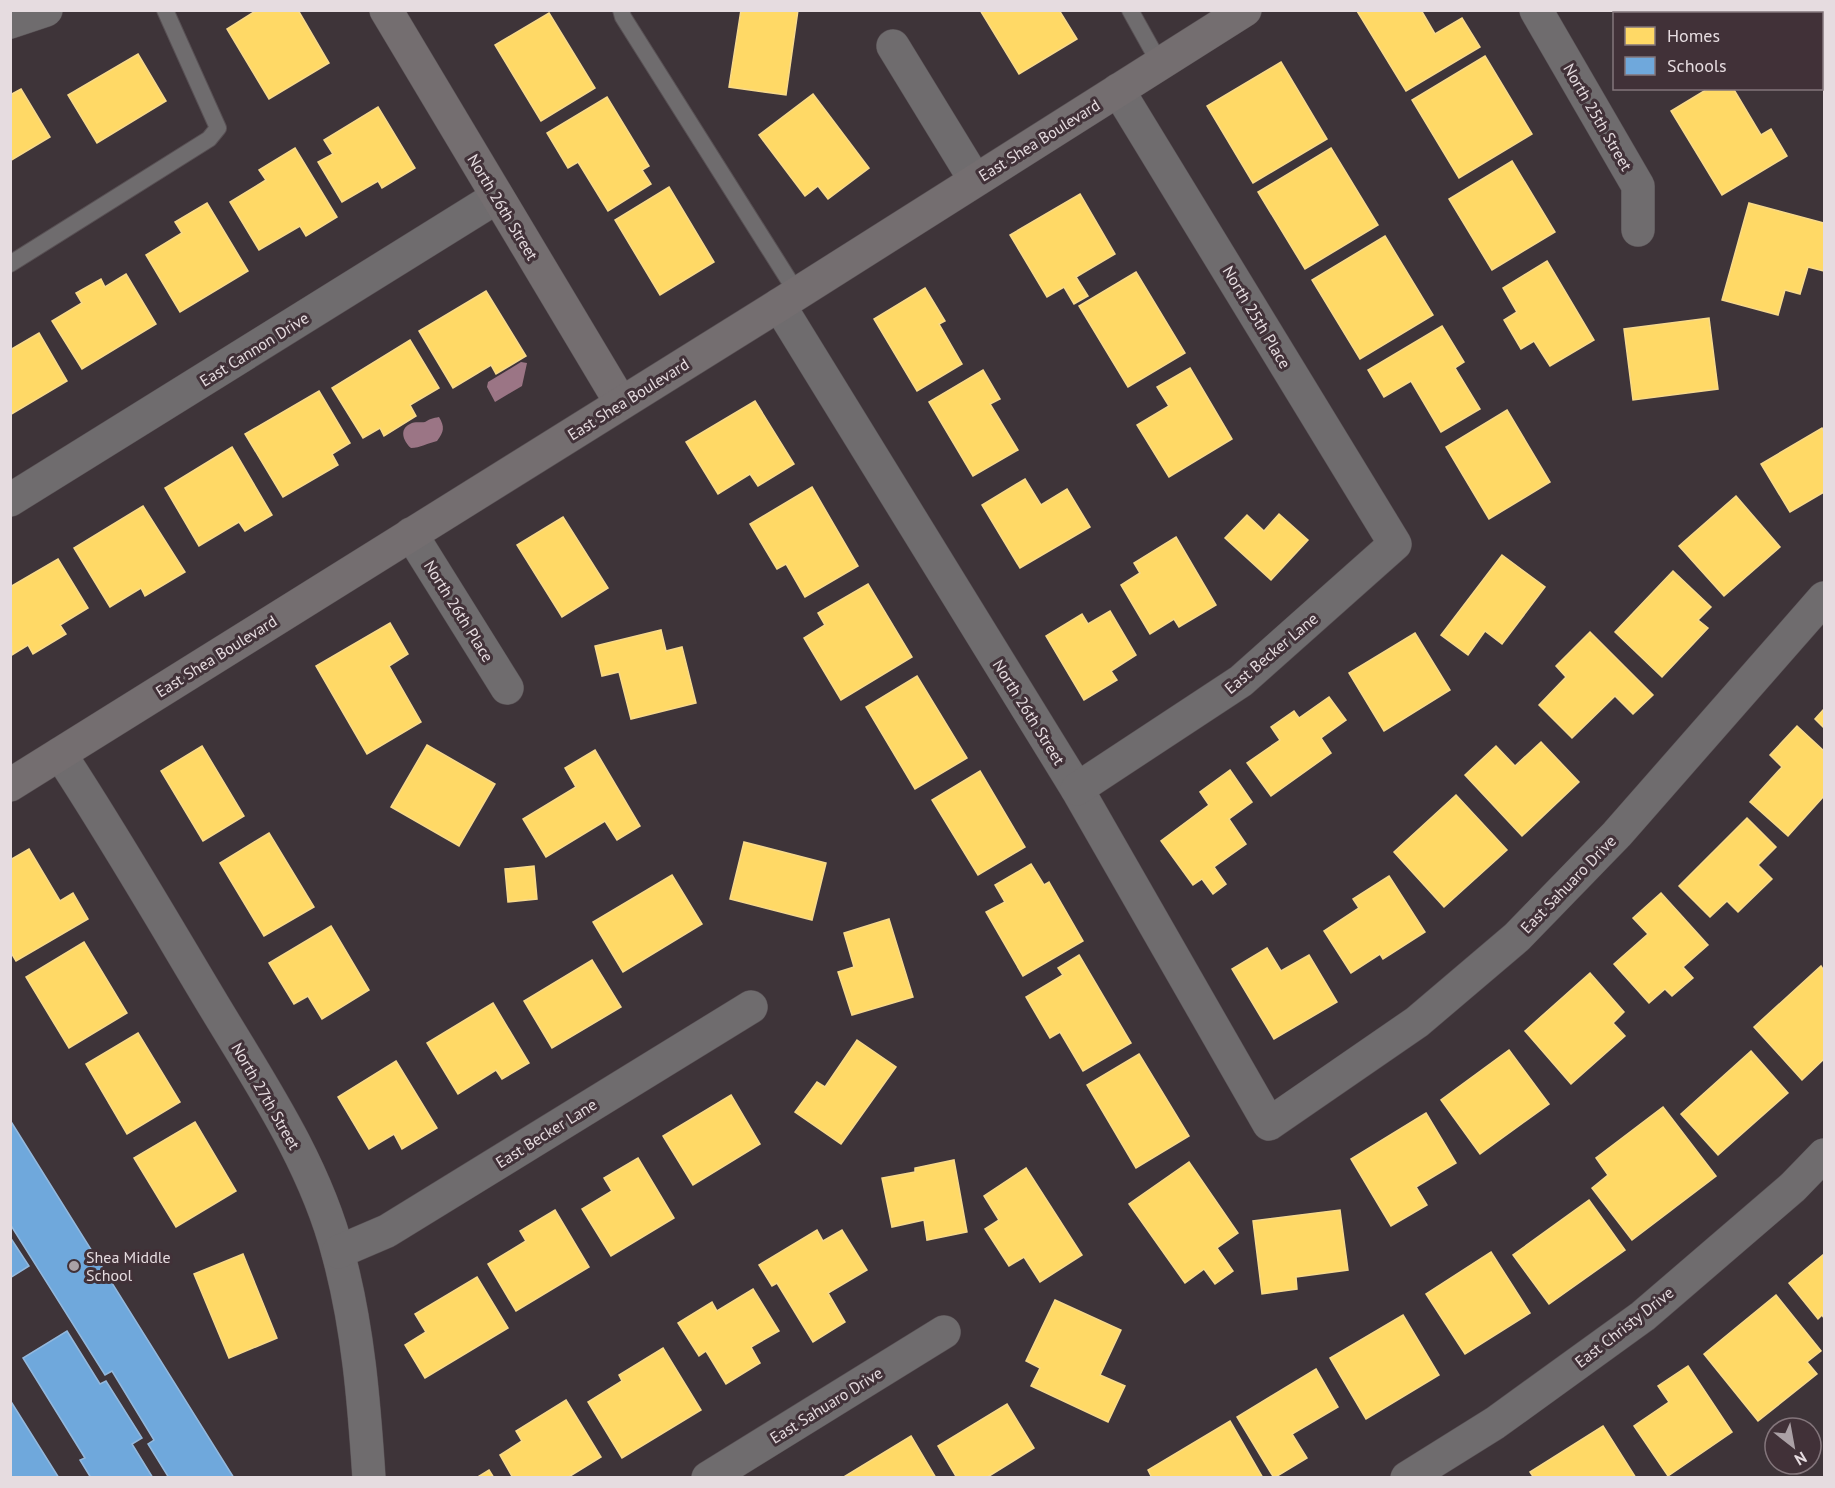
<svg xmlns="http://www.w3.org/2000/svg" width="1835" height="1488" font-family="'PT Sans',sans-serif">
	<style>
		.water { fill: #9b7585 }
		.homes { fill: #ffd966; stroke: #f8da8b; stroke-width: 1.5 }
		.schools { fill: #6fa8dc; stroke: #93b8dd; stroke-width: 1.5 }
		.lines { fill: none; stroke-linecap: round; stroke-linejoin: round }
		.lane-casing { stroke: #585054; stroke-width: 18 }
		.street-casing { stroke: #585054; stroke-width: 34 }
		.secondary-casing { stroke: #585054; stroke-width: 34 }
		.lane { stroke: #6f6c6e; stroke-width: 16 }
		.street { stroke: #6f6c6e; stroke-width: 33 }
		.secondary { stroke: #746e70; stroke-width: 33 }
		.poi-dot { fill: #aba1a6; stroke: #413138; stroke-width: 2 }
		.labels { text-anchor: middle; stroke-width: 6; stroke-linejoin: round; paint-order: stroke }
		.street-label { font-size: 16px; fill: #e6dce0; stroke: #413138 }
		.poi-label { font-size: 16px; fill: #e6dce0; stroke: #413138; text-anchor: start }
	</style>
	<rect width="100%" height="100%" fill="#3e3439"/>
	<!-- water -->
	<g class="water">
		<path d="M 521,362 L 527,363 L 522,386 L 495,402 L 487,387 L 488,382 Z"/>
		<path d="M 439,417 C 445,427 444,432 437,441 C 428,443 420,448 411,448 C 403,441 399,429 410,424 C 415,421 421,423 425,422 C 430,419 433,418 439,417 Z"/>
	</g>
	<!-- homes -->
	<g class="homes">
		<path d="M 257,10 L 298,10 L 329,63 L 269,99 L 227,29 Z"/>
		<path d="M 741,10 L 798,10 L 786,95 L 729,87 Z"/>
		<path d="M 980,10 L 1059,10 L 1077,39 L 1019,74 Z"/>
		<path d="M 1421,10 L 1435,34 L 1462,18 L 1480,47 L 1406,91 L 1357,11 Z"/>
		<path d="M 1619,10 L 1695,10 L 1697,14 L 1621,14 Z"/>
		<path d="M 1817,10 L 1824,10 L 1824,76 L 1822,71 L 1822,14 L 1812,14 Z"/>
		<path d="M 549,13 L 595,88 L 541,121 L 495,45 Z"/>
		<path d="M 138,54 L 166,101 L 97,143 L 68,95 Z"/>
		<path d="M 1485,56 L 1532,134 L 1459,178 L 1412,100 Z"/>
		<path d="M 1281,62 L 1327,139 L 1253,183 L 1207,106 Z"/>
		<path d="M 1709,88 L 1733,88 L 1761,135 L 1771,129 L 1787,156 L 1722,195 L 1671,111 Z"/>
		<path d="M 21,89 L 50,137 L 10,161 L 10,95 Z"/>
		<path d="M 813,94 L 869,168 L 828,199 L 818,186 L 805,196 L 759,135 Z"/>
		<path d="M 607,97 L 649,166 L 642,170 L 651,184 L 608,211 L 578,162 L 568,168 L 547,133 Z"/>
		<path d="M 378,107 L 415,168 L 382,188 L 378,181 L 342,202 L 318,162 L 333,154 L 324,140 Z"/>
		<path d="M 295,148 L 337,217 L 306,236 L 300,226 L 259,250 L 230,202 L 266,180 L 259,170 Z"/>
		<path d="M 1331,148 L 1378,225 L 1305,269 L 1258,192 Z"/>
		<path d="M 1512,161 L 1555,232 L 1492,270 L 1449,199 Z"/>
		<path d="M 669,187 L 714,262 L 660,295 L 615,220 Z"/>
		<path d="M 1080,194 L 1115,254 L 1076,277 L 1088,296 L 1074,304 L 1064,287 L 1047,297 L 1010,235 Z"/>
		<path d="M 207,203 L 248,271 L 180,312 L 146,255 L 182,233 L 175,222 Z"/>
		<path d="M 1749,203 L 1824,223 L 1824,271 L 1808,267 L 1800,294 L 1785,290 L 1778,315 L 1722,300 Z"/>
		<path d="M 1385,236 L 1433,315 L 1360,359 L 1312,280 Z"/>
		<path d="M 1547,261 L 1594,340 L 1550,366 L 1534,341 L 1521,349 L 1504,320 L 1517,312 L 1503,288 Z"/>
		<path d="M 1136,272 L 1185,353 L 1128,387 L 1079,306 Z"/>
		<path d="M 126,274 L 156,324 L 82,369 L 52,321 L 82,303 L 76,293 L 101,279 L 105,287 Z"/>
		<path d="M 925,288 L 945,321 L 939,324 L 962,364 L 917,391 L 874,319 Z"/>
		<path d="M 486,291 L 526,356 L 496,374 L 491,365 L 453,388 L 419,331 Z"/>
		<path d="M 1709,318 L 1718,389 L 1633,400 L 1624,329 Z"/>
		<path d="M 1442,326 L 1464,362 L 1455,368 L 1480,409 L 1441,432 L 1411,381 L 1384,397 L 1368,370 Z"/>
		<path d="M 39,333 L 67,381 L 10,415 L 10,350 Z"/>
		<path d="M 410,340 L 439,388 L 410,405 L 416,416 L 384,436 L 380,428 L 363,438 L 332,388 Z"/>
		<path d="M 1190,368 L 1232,439 L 1169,477 L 1137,425 L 1169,406 L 1157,387 Z"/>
		<path d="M 983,370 L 1000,399 L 990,404 L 1018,450 L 973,476 L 929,402 Z"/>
		<path d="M 319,391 L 350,443 L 332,454 L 338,465 L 283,497 L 245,434 Z"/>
		<path d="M 755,401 L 794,464 L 758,486 L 750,474 L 718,494 L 686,442 Z"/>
		<path d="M 1507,410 L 1550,482 L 1489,519 L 1446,447 Z"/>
		<path d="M 1822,428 L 1824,432 L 1824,492 L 1790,512 L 1761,464 Z"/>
		<path d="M 232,447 L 272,515 L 245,531 L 239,522 L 199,546 L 165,488 Z"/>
		<path d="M 1025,479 L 1041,505 L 1067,489 L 1090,527 L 1020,568 L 982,505 Z"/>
		<path d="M 812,487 L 858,566 L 805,597 L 786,564 L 777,569 L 750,524 Z"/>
		<path d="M 1736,496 L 1780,547 L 1724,596 L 1679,546 Z"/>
		<path d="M 143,506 L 185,572 L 145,596 L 141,588 L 110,607 L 74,548 Z"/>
		<path d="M 1279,514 L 1308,540 L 1271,580 L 1225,538 L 1247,515 L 1264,531 Z"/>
		<path d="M 563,517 L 608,588 L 562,617 L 517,545 Z"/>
		<path d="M 1176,537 L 1216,605 L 1179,627 L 1174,619 L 1150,634 L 1121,585 L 1140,573 L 1134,563 Z"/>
		<path d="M 1502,555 L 1545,587 L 1502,644 L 1485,631 L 1468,655 L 1441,635 Z"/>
		<path d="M 58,559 L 88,608 L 60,625 L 66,634 L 33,654 L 28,645 L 12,655 L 10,587 Z"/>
		<path d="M 1673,571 L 1711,607 L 1698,620 L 1708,628 L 1662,677 L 1615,632 Z"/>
		<path d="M 868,584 L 912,657 L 841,700 L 804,638 L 825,625 L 818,613 Z"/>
		<path d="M 1110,611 L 1136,655 L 1111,671 L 1117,680 L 1084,700 L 1046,636 L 1082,614 L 1088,624 Z"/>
		<path d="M 390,623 L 408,654 L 389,666 L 421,722 L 367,754 L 316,666 Z"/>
		<path d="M 661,630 L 666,651 L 682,647 L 696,703 L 631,719 L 619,672 L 602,676 L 595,646 Z"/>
		<path d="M 1590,632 L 1653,695 L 1633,714 L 1615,696 L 1572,738 L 1539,705 L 1566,677 L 1556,666 Z"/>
		<path d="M 1415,633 L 1450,690 L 1384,731 L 1349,673 Z"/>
		<path d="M 917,676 L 967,758 L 915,789 L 866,707 Z"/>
		<path d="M 1329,697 L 1346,720 L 1321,738 L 1331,753 L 1271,796 L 1247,763 L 1280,740 L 1271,727 L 1294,711 L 1299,718 Z"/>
		<path d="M 1824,709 L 1824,728 L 1815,719 Z"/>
		<path d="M 1797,726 L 1824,751 L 1824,796 L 1788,836 L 1750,802 L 1782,767 L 1770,755 Z"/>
		<path d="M 1541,742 L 1579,782 L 1522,836 L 1465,775 L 1496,746 L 1515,766 Z"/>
		<path d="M 427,745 L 495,784 L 459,846 L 391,807 Z"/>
		<path d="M 202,746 L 244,816 L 203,841 L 161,771 Z"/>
		<path d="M 595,750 L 640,826 L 617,840 L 605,821 L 546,857 L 523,819 L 576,787 L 565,768 Z"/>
		<path d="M 1230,770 L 1252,802 L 1229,819 L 1246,844 L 1214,867 L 1226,884 L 1213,894 L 1202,879 L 1193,885 L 1161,841 L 1209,805 L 1200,792 Z"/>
		<path d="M 980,771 L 1025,847 L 978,875 L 932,800 Z"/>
		<path d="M 1456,795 L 1507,850 L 1444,907 L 1394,852 Z"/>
		<path d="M 1747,818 L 1776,847 L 1758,865 L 1772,879 L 1738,912 L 1727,901 L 1710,917 L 1679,886 Z"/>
		<path d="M 269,833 L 314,907 L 264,936 L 220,863 Z"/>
		<path d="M 744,842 L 826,863 L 812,920 L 730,899 Z"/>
		<path d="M 29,849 L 60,901 L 73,893 L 88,919 L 16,961 L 10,951 L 10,860 Z"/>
		<path d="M 1031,864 L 1044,885 L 1049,882 L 1083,941 L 1023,976 L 986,912 L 1005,902 L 995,885 Z"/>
		<path d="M 534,866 L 537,899 L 508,902 L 505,869 Z"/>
		<path d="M 672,875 L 702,924 L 623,972 L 593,922 Z"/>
		<path d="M 1389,876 L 1425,932 L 1383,959 L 1380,954 L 1351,973 L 1324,931 L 1359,908 L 1353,899 Z"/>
		<path d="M 1661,893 L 1708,945 L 1683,967 L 1693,978 L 1672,996 L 1665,989 L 1649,1003 L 1614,964 L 1648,934 L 1633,918 Z"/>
		<path d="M 889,919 L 913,997 L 852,1015 L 838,972 L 854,967 L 844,933 Z"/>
		<path d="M 331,926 L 369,990 L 322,1019 L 308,996 L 294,1004 L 269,963 Z"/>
		<path d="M 84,942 L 127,1013 L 69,1048 L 26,977 Z"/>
		<path d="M 1267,948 L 1281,971 L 1309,955 L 1337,1002 L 1274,1039 L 1232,969 Z"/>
		<path d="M 1079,955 L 1131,1043 L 1083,1071 L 1060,1032 L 1050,1038 L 1026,997 L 1063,975 L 1058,968 Z"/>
		<path d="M 592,960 L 621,1007 L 552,1048 L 524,1001 Z"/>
		<path d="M 1821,966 L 1824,971 L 1824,1059 L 1802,1080 L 1754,1027 Z"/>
		<path d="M 1590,973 L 1624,1012 L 1613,1023 L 1625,1036 L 1571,1084 L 1525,1031 Z"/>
		<path d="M 493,1003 L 529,1063 L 502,1079 L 496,1070 L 458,1094 L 427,1043 Z"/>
		<path d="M 138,1033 L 180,1102 L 127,1134 L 86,1064 Z"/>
		<path d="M 857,1040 L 896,1067 L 841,1144 L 795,1112 L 817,1082 L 825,1087 Z"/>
		<path d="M 1509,1050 L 1549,1104 L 1480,1154 L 1441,1100 Z"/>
		<path d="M 1751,1051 L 1788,1093 L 1718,1155 L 1681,1114 Z"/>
		<path d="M 1139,1054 L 1189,1136 L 1136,1168 L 1087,1085 Z"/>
		<path d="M 396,1061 L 437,1128 L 402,1149 L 394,1134 L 369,1149 L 338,1097 Z"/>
		<path d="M 731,1095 L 760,1144 L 693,1185 L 663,1136 Z"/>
		<path d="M 1663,1107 L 1716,1176 L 1632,1240 L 1592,1188 L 1608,1175 L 1596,1158 Z"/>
		<path d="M 1426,1113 L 1456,1163 L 1416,1187 L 1427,1205 L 1391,1226 L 1351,1159 Z"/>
		<path d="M 195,1122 L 236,1191 L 176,1227 L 134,1158 Z"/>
		<path d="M 638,1158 L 674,1218 L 611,1256 L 582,1209 L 612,1191 L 604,1178 Z"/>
		<path d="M 954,1160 L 967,1232 L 927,1240 L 924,1220 L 892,1227 L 882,1178 L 915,1172 L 915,1168 Z"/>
		<path d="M 1189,1162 L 1238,1233 L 1217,1248 L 1233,1271 L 1215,1284 L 1204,1269 L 1185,1283 L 1129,1204 Z"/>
		<path d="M 1026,1168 L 1082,1255 L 1040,1282 L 1024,1257 L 1009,1266 L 985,1229 L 999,1220 L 984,1196 Z"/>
		<path d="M 1589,1200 L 1625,1250 L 1549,1304 L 1513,1255 Z"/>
		<path d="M 555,1210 L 589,1267 L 516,1311 L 488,1264 L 526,1241 L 520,1231 Z"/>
		<path d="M 1340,1210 L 1348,1270 L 1296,1277 L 1297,1289 L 1262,1294 L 1253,1221 Z"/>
		<path d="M 817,1230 L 823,1241 L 842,1230 L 867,1270 L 828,1293 L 845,1322 L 813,1342 L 777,1283 L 772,1286 L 759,1265 Z"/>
		<path d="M 1491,1252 L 1530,1313 L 1465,1354 L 1426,1294 Z"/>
		<path d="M 243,1254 L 277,1338 L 229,1358 L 194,1274 Z"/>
		<path d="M 1824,1254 L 1824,1318 L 1822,1315 L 1818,1319 L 1789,1283 Z"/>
		<path d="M 477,1277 L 508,1328 L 425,1378 L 405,1345 L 426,1332 L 415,1314 Z"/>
		<path d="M 753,1289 L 779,1331 L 751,1347 L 760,1363 L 726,1384 L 706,1351 L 699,1356 L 678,1323 L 712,1302 L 717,1311 Z"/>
		<path d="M 1776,1295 L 1821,1351 L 1807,1362 L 1817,1374 L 1758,1421 L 1704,1354 Z"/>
		<path d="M 1055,1300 L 1121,1330 L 1100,1375 L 1125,1386 L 1108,1422 L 1031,1386 L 1040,1368 L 1026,1361 Z"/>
		<path d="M 1403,1315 L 1439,1375 L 1366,1419 L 1330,1358 Z"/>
		<path d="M 663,1348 L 701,1410 L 622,1458 L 588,1402 L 622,1381 L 619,1375 Z"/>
		<path d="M 1688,1366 L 1732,1432 L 1668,1476 L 1634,1426 L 1669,1402 L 1658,1386 Z"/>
		<path d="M 1316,1369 L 1338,1407 L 1292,1434 L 1307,1458 L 1274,1478 L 1237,1417 Z"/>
		<path d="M 566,1400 L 601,1457 L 567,1478 L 513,1478 L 500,1455 L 522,1441 L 516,1431 Z"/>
		<path d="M 1007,1404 L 1034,1448 L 986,1478 L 957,1478 L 938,1446 Z"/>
		<path d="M 1230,1421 L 1263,1478 L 1152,1478 L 1148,1470 Z"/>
		<path d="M 1603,1426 L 1636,1478 L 1534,1478 L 1530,1472 Z"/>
		<path d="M 911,1436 L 936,1478 L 842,1478 Z"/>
		<path d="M 489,1470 L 494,1478 L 476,1478 Z"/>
	</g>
	<!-- schools -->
	<g class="schools">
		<path d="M 10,1120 L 234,1478 L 169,1478 L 148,1444 L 154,1440 L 112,1371 L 105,1375 L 10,1224 Z"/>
		<path d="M 10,1237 L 29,1266 L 10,1278 Z"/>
		<path d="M 67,1331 L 100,1384 L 106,1381 L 142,1438 L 132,1444 L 153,1478 L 91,1478 L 80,1460 L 85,1458 L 23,1358 Z"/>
		<path d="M 10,1400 L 59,1478 L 10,1478 Z"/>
	</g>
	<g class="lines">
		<!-- lane casing -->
		<g class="lane-casing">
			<g id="lane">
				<path d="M 621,10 L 623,17 L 797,293"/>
				<path d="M 1130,10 L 1160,64"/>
				<path d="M 10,264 L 209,139 L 218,128 L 165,10"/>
			</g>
		</g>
		<!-- street casing -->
		<g class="street-casing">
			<g id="street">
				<path d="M 1536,10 L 1638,186 L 1638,230"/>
				<path d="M 10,22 L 46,10"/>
				<path d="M 893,46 L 975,180"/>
				<path d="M 779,305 L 1077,789 L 1269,1124 L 1417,1022 L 1517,937 L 1617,834 L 1824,598"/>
				<path d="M 10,500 L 497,197"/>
				<path d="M 411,534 L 507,688"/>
				<path d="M 60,754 C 114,836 163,921 214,1006 C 261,1084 315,1164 338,1253 C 358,1326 364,1402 369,1478"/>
				<path d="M 1077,789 L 1241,681 L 1395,544 L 1118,90"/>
				<path d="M 338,1252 L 387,1231 L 751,1007"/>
				<path d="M 708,1478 L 944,1332"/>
				<path d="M 1407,1478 L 1495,1423 L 1643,1316 L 1793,1187 L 1824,1155"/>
			</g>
		</g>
		<!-- secondary casing -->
		<g class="secondary-casing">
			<g id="secondary">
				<path d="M 386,10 L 621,403"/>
				<path d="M 10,785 L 779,305 L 1245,10"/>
			</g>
		</g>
		<!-- lane -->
		<use href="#lane" class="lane"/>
		<!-- street -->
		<use href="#street" class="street"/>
		<!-- secondary -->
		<use href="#secondary" class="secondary"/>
	</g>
	<!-- markers -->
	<circle class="poi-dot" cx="74" cy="1266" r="6"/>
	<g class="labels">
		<!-- street labels -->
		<g class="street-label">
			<text transform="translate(1598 117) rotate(60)" y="6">North 25th Street</text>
			<text transform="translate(1039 140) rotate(-32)" y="6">East Shea Boulevard</text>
			<text transform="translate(503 207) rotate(59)" y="6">North 26th Street</text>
			<text transform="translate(1257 317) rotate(59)" y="6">North 25th Place</text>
			<text transform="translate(254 349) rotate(-32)" y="6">East Cannon Drive</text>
			<text transform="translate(628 399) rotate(-32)" y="6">East Shea Boulevard</text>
			<text transform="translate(459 611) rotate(58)" y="6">North 26th Place</text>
			<text transform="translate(1271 653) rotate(-40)" y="6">East Becker Lane</text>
			<text transform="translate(216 656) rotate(-32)" y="6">East Shea Boulevard</text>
			<text transform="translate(1029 712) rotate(58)" y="6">North 26th Street</text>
			<text transform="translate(1568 884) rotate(-46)" y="6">East Sahuaro Drive</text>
			<text transform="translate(266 1096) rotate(60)" y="6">North 27th Street</text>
			<text transform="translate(546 1133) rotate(-32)" y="6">East Becker Lane</text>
			<text transform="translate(1624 1327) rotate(-38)" y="6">East Christy Drive</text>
			<text transform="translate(826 1405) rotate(-32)" y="6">East Sahuaro Drive</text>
		</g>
		<!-- poi labels -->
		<g class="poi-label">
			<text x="86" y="1263">Shea Middle<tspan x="86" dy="18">School</tspan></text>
		</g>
	</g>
	<!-- border -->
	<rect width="1835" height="1488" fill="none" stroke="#e6dce0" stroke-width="24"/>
	<!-- legend -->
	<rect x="1613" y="12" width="210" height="78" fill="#413138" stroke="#83757b" stroke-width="1.5"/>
	<rect x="1625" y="27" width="30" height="18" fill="#ffd966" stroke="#83757b" stroke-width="1.5"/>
	<text x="1667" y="42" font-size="18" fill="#e6dce0">Homes</text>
	<rect x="1625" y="57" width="30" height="18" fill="#6fa8dc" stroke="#83757b" stroke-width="1.5"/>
	<text x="1667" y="72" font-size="18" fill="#e6dce0">Schools</text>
	<!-- north arrow -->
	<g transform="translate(1793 1446) rotate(149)"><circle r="28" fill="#413138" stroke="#83757b" stroke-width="1.5"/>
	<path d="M0-4.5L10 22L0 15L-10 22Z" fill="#aba1a6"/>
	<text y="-9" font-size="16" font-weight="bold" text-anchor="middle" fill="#e6dce0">N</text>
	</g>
</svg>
